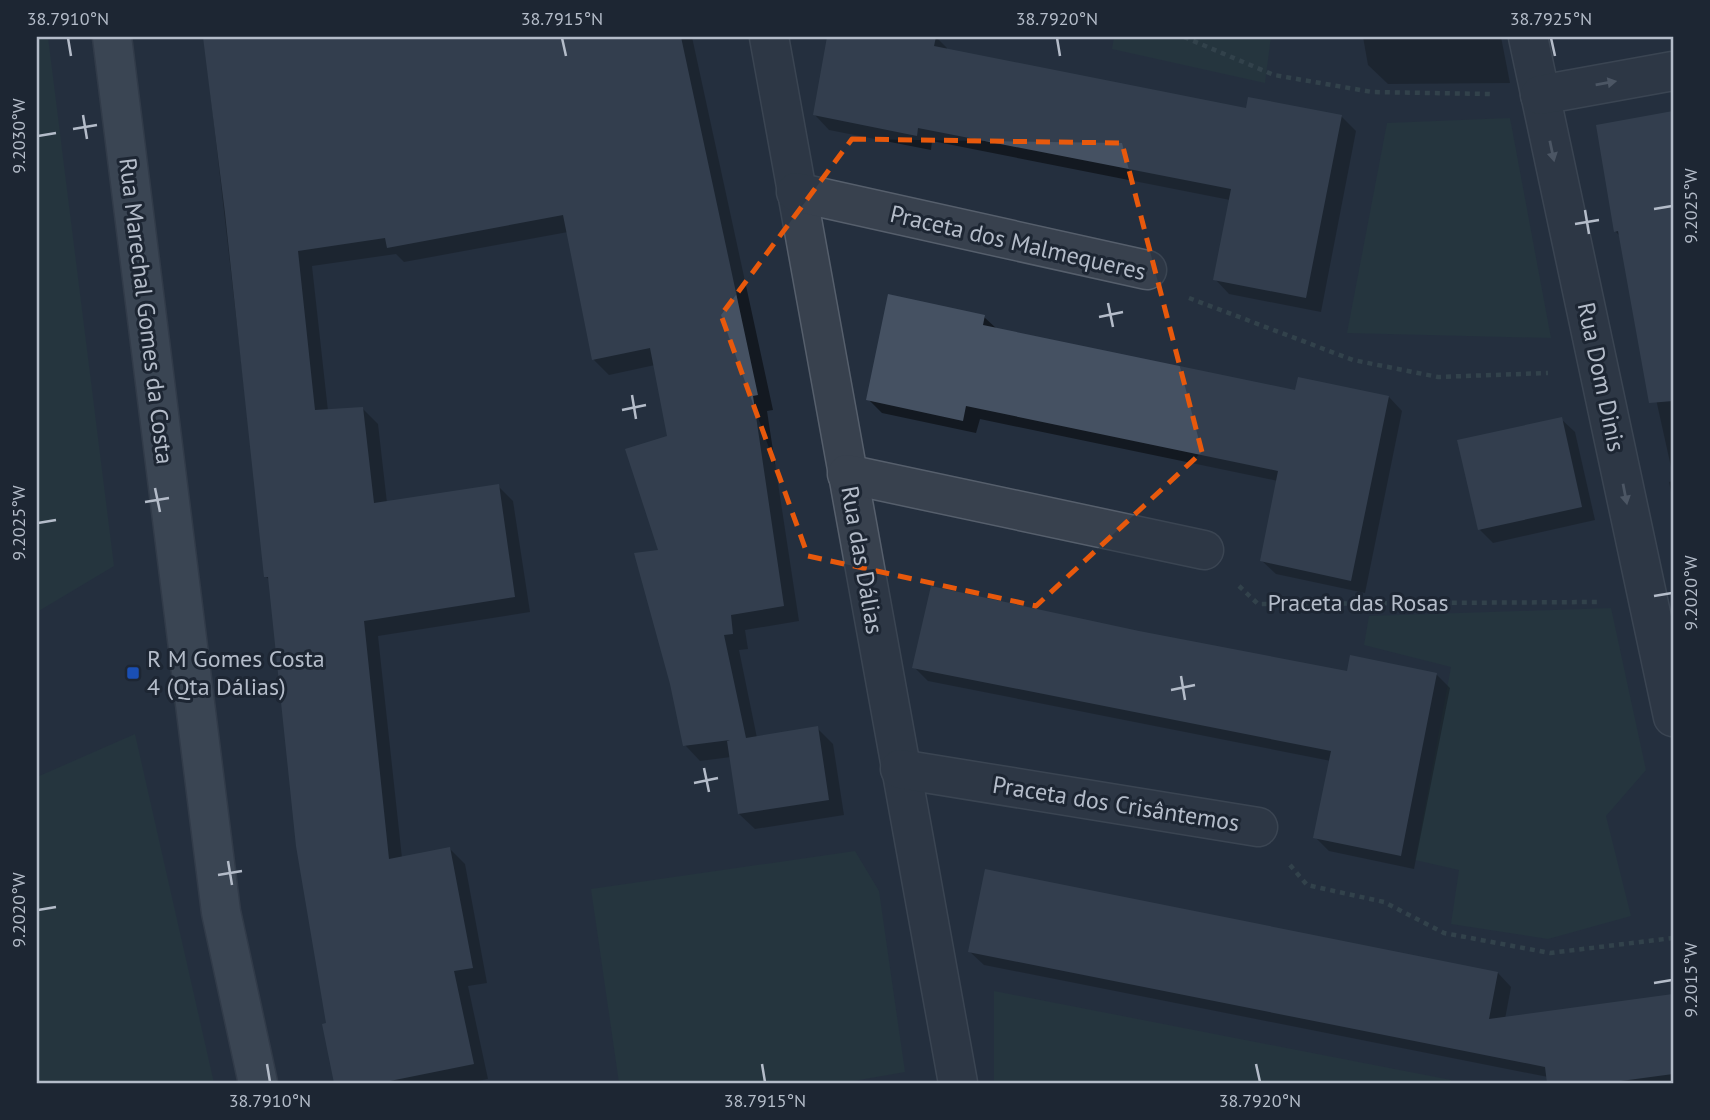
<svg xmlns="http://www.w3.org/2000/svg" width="1710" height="1120" font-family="'PT Sans',sans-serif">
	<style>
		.green { fill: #263c3f }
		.shadow { fill: #0007 }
		.building { fill: #455162 }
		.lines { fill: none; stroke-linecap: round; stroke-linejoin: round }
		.minor-casing { stroke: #565f6c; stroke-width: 41 }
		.major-casing { stroke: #414a57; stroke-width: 41 }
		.path { stroke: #44595c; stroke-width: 4.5; stroke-dasharray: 5 5; stroke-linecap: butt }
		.minor { stroke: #38414e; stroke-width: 38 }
		.major { stroke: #56606e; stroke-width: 38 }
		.oneway { fill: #7c8592 }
		.marked { fill: none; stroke: #e8590c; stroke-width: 5; stroke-dasharray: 14 9; stroke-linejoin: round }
		.ticks { fill: none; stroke: #b4bcc9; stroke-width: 2.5 }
		.transit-dot { fill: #1a4fb4; stroke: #1d2633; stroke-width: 2.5 }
		.labels { text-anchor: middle; stroke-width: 6; stroke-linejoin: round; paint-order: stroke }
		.street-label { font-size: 24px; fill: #b4bcc9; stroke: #1d2633 }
		.poi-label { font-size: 24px; fill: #b4bcc9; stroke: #1d2633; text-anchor: start }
		.neatline { fill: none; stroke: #b4bcc9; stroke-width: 2.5 }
		.ticks-label { font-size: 18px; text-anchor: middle; fill: #b4bcc9 }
	</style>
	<rect width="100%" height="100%" fill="#242f3e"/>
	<!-- green -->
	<g class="green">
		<path d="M 37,37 L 48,37 L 114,566 L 37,612 Z"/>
		<path d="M 1114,37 L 1271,37 L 1265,83 L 1112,49 Z"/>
		<path d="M 1510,118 L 1551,338 L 1347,333 L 1387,123 Z"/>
		<path d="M 1611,608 L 1646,770 L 1606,816 L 1631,916 L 1548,939 L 1451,924 L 1459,870 L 1415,860 L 1451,667 L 1364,645 L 1369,616 Z"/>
		<path d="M 135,734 L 214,1083 L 37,1083 L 37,777 Z"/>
		<path d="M 855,851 L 879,891 L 905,1072 L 842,1083 L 619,1083 L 591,889 Z"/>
		<path d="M 994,991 L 1451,1080 L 1451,1083 L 994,1083 Z"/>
	</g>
	<!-- shadow -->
	<g class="shadow">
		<path d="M 204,37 L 283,37 L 283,41 L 309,37 L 692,37 L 773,410 L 767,411 L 799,621 L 745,630 L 748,649 L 739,650 L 757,738 L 817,728 L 833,744 L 844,815 L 755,829 L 739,814 L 731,757 L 700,761 L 685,745 L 660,551 L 669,437 L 655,365 L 609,375 L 594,360 L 568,232 L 404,262 L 396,254 L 312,266 L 328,411 L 362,408 L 378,424 L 387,503 L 498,486 L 513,501 L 530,612 L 378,636 L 402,858 L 450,849 L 465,864 L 487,983 L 468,986 L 488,1079 L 468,1083 L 336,1083 L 324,1025 L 328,1024 L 270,580 L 266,577 Z"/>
		<path d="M 829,37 L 936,37 L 947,48 L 947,51 L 1248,110 L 1341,116 L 1356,131 L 1321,312 L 1229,294 L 1215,279 L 1230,200 L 932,141 L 931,150 L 829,130 L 815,115 Z"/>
		<path d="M 1363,37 L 1501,37 L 1510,83 L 1388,84 L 1368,65 Z"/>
		<path d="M 1673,113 L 1673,476 L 1620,236 L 1615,231 L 1598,126 Z"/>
		<path d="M 984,317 L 997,329 L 1297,392 L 1389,397 L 1402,411 L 1365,593 L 1276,574 L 1262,561 L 1278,481 L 980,419 L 976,433 L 882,413 L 868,399 Z"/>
		<path d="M 1561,419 L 1575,432 L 1595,520 L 1493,543 L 1480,530 Z"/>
		<path d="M 1673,481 L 1673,501 L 1669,482 Z"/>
		<path d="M 1139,633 L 1348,673 L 1437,675 L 1450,688 L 1414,869 L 1329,851 L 1315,837 L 1331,761 L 928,681 L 914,667 Z"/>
		<path d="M 970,952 L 1498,973 L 1511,987 L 1505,1019 L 1671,996 L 1673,998 L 1673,1083 L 1549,1083 L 1548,1077 L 984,965 Z"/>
	</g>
	<!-- building -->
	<g class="building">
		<path d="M 203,37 L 681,37 L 758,395 L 753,396 L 784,606 L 731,615 L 733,634 L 724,635 L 746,738 L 818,726 L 829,800 L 738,814 L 727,741 L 730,740 L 683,746 L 670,684 L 634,553 L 658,550 L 625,449 L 667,436 L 650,348 L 592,360 L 563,215 L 387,248 L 385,238 L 298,251 L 315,410 L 363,407 L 374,503 L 499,484 L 515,597 L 364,621 L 389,859 L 450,847 L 473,968 L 454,971 L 474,1064 L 380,1083 L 334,1083 L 322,1024 L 326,1023 L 296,846 L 268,577 L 264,577 L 225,213 Z"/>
		<path d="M 827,37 L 936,37 L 934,46 L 1246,108 L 1248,97 L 1342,115 L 1306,298 L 1213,280 L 1231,189 L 918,128 L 917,136 L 813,115 Z"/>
		<path d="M 1673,111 L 1673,401 L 1649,403 L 1618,231 L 1614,232 L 1596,125 Z"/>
		<path d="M 888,294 L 985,315 L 983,325 L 1295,390 L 1298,377 L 1389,396 L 1351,581 L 1260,561 L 1278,471 L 966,406 L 963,421 L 866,400 Z"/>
		<path d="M 1562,417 L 1582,507 L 1478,530 L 1457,440 Z"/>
		<path d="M 931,586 L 1139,631 L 1347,671 L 1350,655 L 1437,673 L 1401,856 L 1313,838 L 1331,751 L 912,668 Z"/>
		<path d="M 985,869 L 1498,972 L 1489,1019 L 1673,994 L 1673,1074 L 1606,1083 L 1547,1083 L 1545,1067 L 968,952 Z"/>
	</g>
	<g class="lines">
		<!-- minor casing -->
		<g class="minor-casing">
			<g id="minor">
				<path d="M 769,37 L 958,1083"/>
				<path d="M 1528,37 L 1673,717"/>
				<path d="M 1540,95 L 1673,71"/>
				<path d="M 796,192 L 1147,270"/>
				<path d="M 847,474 L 1204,550"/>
				<path d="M 900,769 L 1258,827"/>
			</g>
		</g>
		<!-- major casing -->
		<g class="major-casing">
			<path id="major" d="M 112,37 L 221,912 L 258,1083"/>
		</g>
		<!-- path -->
		<g class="path">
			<path d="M 1184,37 L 1274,75 L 1372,92 L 1490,94"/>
			<path d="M 1189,298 L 1353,360 L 1438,377 L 1548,373"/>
			<path d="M 1239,586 L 1258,604 L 1597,602"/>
			<path d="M 1290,865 L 1307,885 L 1384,902 L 1444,933 L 1550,953 L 1673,938"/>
		</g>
		<!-- minor -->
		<use href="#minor" class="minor"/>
		<!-- major -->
		<use href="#major" class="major"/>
	</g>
	<!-- one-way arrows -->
	<defs><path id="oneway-solid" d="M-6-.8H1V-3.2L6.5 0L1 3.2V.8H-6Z" transform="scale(1.75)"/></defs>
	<g class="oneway">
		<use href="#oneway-solid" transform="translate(1606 83) rotate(-10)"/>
		<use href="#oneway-solid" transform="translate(1552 151) rotate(78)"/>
		<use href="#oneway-solid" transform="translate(1625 494) rotate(79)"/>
	</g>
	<!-- marked area -->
	<path d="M0 0H1710V1120H0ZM 852,139 L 1122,143 L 1202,452 L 1036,606 L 808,556 L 721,315 Z" fill="#242f3e" fill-opacity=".55" fill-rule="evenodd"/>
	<path class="marked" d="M 852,139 L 1122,143 L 1202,452 L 1036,606 L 808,556 L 721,315 Z"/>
	<!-- ticks -->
	<path class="ticks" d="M 68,38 L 71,56M 562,38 L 566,56M 1057,38 L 1060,56M 1551,38 L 1555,56M 83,115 L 87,139M 73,129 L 97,125M 38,136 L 56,133M 1654,209 L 1672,206M 1585,210 L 1589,234M 1575,224 L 1599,220M 1108,303 L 1113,327M 1099,317 L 1123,312M 632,395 L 636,419M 622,410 L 646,405M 155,488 L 160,512M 145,502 L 169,498M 38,523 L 56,520M 1654,596 L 1672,593M 1181,676 L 1185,700M 1171,690 L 1195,685M 704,768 L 709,792M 694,783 L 718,778M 228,861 L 232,885M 218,875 L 242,871M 38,910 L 56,907M 1654,983 L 1672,980M 267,1064 L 270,1082M 762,1064 L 765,1082M 1256,1064 L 1260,1082"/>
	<!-- markers -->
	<rect class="transit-dot" x="126" y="666" width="14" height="14" rx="3.5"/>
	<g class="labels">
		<!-- street labels -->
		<g class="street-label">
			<text transform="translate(1018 243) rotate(13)" y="8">Praceta dos Malmequeres</text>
			<text transform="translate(146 311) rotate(83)" y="8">Rua Marechal Gomes da Costa</text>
			<text transform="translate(1601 377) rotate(78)" y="8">Rua Dom Dinis</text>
			<text transform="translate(862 560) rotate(80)" y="8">Rua das Dálias</text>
			<text x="1358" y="611">Praceta das Rosas</text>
			<text transform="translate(1116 804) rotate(9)" y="8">Praceta dos Crisântemos</text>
		</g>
		<!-- poi labels -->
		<g class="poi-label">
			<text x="147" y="667">R M Gomes Costa<tspan x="147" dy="28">4 (Qta Dálias)</tspan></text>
		</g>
	</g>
	<!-- border -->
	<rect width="1710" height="1120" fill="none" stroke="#1d2633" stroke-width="77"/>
	<rect x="38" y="38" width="1634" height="1044" class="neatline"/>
	<g class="ticks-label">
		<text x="68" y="25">38.7910°N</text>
		<text x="562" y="25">38.7915°N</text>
		<text x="1057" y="25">38.7920°N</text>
		<text x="1551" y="25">38.7925°N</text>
		<text transform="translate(19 136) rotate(-90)" y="6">9.2030°W</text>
		<text transform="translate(1691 206) rotate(-90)" y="6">9.2025°W</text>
		<text transform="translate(19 523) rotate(-90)" y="6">9.2025°W</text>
		<text transform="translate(1691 593) rotate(-90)" y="6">9.2020°W</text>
		<text transform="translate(19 910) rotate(-90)" y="6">9.2020°W</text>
		<text transform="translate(1691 980) rotate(-90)" y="6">9.2015°W</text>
		<text x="270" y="1107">38.7910°N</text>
		<text x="765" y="1107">38.7915°N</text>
		<text x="1260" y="1107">38.7920°N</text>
	</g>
</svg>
